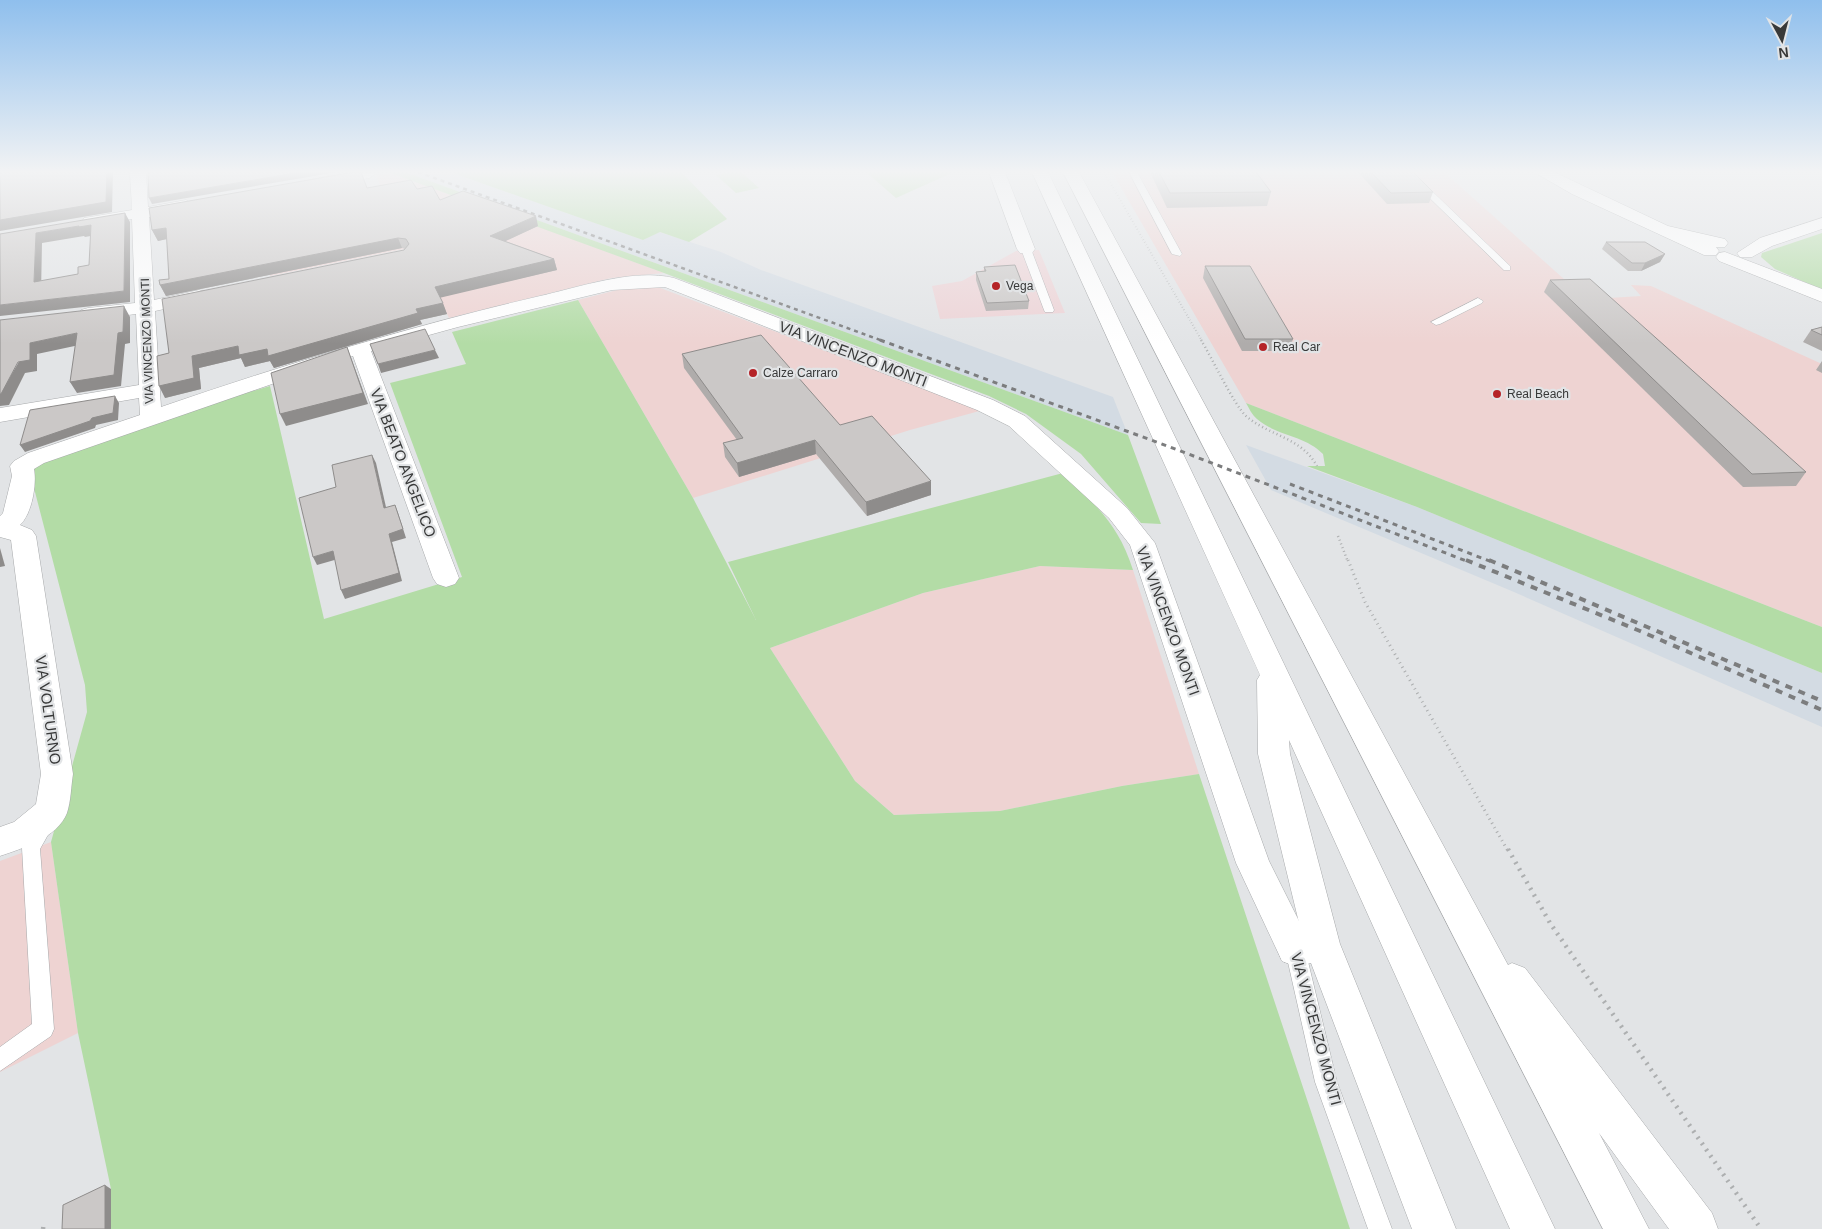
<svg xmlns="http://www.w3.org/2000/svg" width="1822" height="1229" font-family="Helvetica,sans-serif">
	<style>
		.commercial { fill: #edd3d6 }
		.industrial { fill: #eed3d2 }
		.built { fill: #d3dbe3 }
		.green { fill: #b3dca6 }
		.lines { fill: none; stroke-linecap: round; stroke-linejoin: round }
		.service-casing { stroke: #a7a9ab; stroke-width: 1 }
		.minor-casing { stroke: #a7a9ab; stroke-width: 1 }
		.trunk-casing { stroke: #a7a9ab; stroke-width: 1 }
		.path-far3 { stroke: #adafb0; stroke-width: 2; stroke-dasharray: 0.5 2.5; stroke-linecap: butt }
		.path-far2 { stroke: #adafb0; stroke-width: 2.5; stroke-dasharray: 1 3; stroke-linecap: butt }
		.path-far1 { stroke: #adafb0; stroke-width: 3; stroke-dasharray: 1 4; stroke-linecap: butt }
		.path { stroke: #adafb0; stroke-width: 4.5; stroke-dasharray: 2 5.5; stroke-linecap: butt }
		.service { fill: #fff; fill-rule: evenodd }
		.minor { fill: #fff; fill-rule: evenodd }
		.trunk { fill: #fff; fill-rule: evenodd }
		.rail-far2 { stroke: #7c7d7e; stroke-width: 2.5; stroke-dasharray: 4 4; stroke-linecap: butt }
		.rail-far1 { stroke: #7c7d7e; stroke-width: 3; stroke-dasharray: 5 5; stroke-linecap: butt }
		.rail { stroke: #7c7d7e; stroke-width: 4; stroke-dasharray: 7 7; stroke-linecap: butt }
		.wall { fill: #afacab }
		.shaded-wall { fill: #8e8c8b }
		.building { fill: #cbc8c7; stroke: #8e8c8b; fill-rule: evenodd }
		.poi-dot { fill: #b52428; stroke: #e2e4e6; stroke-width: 2 }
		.labels { text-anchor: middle; stroke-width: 4.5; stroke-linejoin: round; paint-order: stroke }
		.far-poi-label { font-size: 12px; fill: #383939; stroke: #e2e4e6; text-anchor: start }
		.far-street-label { font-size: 12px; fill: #383939; stroke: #e2e4e6 }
		.street-label { font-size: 15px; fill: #383939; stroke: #e2e4e6 }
	</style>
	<rect width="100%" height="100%" fill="#e2e4e6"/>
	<!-- commercial -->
	<path class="commercial" d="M 1039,250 L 1065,313 L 940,319 L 932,286 L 962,281 L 1016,251 Z"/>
	<!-- industrial -->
	<g class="industrial">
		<path d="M 1112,172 L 1444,172 L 1759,453 L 1593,299 L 1641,296 L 1631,285 L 1651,286 L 1822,364 L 1822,627 L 1246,403 Z"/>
		<path d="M 390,173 L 538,226 L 664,273 L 611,278 L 449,318 L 414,247 L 270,276 L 256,223 L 385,195 L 376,176 Z"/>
		<path d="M 655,286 L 983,410 L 910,430 L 693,498 L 578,300 L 617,290 Z"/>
		<path d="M 1040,566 L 1133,570 L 1199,774 L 1122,786 L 1000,811 L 894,815 L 855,781 L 770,648 L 923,593 Z"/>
		<path d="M 51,842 L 78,1033 L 0,1072 L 0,861 Z"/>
	</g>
	<!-- built -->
	<g class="built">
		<path d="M 405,172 L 450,172 L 643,240 L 659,232 L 721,252 L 761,270 L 1113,397 L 1128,435 Z"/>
		<path d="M 1246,445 L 1417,507 L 1822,673 L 1822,727 L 1514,592 L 1271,490 Z"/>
	</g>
	<!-- green -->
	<g class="green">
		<path d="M 388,172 L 405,172 L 1128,435 L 1161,524 L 1141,523 L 1081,454 L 1026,414 L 989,396 L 664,273 Z"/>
		<path d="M 450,172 L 681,172 L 727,219 L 689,242 L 660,232 L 643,240 Z"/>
		<path d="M 730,172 L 741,172 L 759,188 L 736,193 L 716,175 Z"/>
		<path d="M 866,172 L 954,172 L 896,198 Z"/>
		<path d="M 1822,233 L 1822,290 L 1775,269 L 1761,257 L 1762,253 Z"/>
		<path d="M 578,300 L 693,498 L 756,620 L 728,562 L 1063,473 C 1096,506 1118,523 1133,570 L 1040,566 L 923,593 L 770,648 L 855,781 L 894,815 L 1000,811 L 1122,786 L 1199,774 L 1350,1229 L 111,1229 L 111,1189 L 78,1033 L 51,842 L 87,712 L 85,685 L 28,465 L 208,404 L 270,386 L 324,619 L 462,577 L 390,383 L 466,364 L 452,332 Z"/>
		<path d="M 1246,403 L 1822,627 L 1822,673 L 1417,507 L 1307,466 L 1325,466 L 1323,454 C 1305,435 1276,436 1257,419 C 1252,415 1249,408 1246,403 Z"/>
	</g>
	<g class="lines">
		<!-- service casing -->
		<g class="service-casing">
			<g id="service">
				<path d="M 1129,172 L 1137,172 L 1182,254 L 1180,256 L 1172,254 Z"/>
				<path d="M 1403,172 L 1412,172 L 1510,266 L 1510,270 L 1504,270 Z"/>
				<path d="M 1023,247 L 1031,249 L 1054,310 L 1053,312 L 1045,312 L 1044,310 L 1021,249 Z"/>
				<path d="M 1478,298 L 1483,301 L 1482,303 L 1440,324 L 1436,325 L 1431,322 Z"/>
				<path d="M 44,818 L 50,821 L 53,826 L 40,849 L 54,1029 L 51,1036 L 0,1071 L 0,1047 L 32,1024 L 22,848 L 38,821 Z"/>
				<path d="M 1295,940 L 1302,942 L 1305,949 L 1337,1082 L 1392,1229 L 1368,1229 L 1315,1082 L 1285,949 L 1288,942 Z"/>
			</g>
		</g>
		<!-- minor casing -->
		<g class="minor-casing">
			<g id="minor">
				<path d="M 130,172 L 146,172 L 148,207 L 186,200 L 194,205 L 192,208 L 149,217 L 154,300 L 199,290 L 206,292 L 208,296 L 206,300 L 155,311 L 161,407 C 286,364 411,326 540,296 C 580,287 634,268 674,278 L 993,400 L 1025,416 L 1127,508 L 1155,543 L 1269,861 L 1313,949 L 1308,961 L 1295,966 L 1282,961 L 1236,863 L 1130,545 L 1109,518 L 1009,426 L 977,410 L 665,287 L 612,290 L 458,327 L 371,351 L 459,578 L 455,584 L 446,587 L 437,584 L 433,578 L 353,356 L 44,463 L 34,469 C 37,484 32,514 20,525 L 32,530 L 36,536 L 73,774 C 71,786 71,801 67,813 C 57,838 23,848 0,856 L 0,827 L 14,822 L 36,804 L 41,774 L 11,540 L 0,537 L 0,516 L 3,513 L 12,476 L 10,466 L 14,461 L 28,453 L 140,415 L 139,398 L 0,422 L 0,408 L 139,385 L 136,314 L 88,320 L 81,318 L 78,314 L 81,310 L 88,308 L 135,303 L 132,219 L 90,227 L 84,226 L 82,222 L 84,218 L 132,210 Z"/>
				<path d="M 349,172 L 377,173 L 369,178 L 324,186 L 316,181 L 319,178 Z"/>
				<path d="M 989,172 L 1005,172 L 1035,249 L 1032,253 L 1020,253 L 1017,249 Z"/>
				<path d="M 1534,172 L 1554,172 L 1668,226 L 1725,239 L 1728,243 L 1725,247 L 1716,247 L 1719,251 L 1716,255 L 1704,255 L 1572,194 Z"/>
				<path d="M 1822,218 L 1822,229 L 1772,246 L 1752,257 L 1740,257 L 1737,253 L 1760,238 Z"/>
				<path d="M 1725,252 L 1822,289 L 1822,302 L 1719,261 L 1716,257 L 1719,253 Z"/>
			</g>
		</g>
		<!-- trunk casing -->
		<g class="trunk-casing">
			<g id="trunk">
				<path d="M 1032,172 L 1048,172 L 1555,1229 L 1510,1229 L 1289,740 L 1290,754 L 1340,944 L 1456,1229 L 1412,1229 L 1311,963 L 1295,966 L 1282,961 L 1277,949 L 1282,937 L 1301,931 L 1258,754 L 1257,680 L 1260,675 Z"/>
				<path d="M 1063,172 L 1079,172 L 1508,965 L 1512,963 L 1525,968 L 1712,1213 L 1718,1229 L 1669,1229 L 1599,1133 L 1649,1229 L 1603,1229 Z"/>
			</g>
		</g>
		<!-- path-far3 -->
		<path class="path-far3" d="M 1104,172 L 1202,341"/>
		<!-- path-far2 -->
		<g class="path-far2">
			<path d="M 1201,340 C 1211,356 1234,405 1246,416 C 1269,436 1301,437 1317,466"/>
			<path d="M 1338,536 L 1348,562"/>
		</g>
		<!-- path-far1 -->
		<path class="path-far1" d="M 1348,560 L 1365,602 L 1508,851"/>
		<!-- path -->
		<g class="path">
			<path d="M 1508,849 L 1550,923 L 1761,1229"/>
			<path d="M 43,1229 L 44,1222"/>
		</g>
		<!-- service -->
		<use href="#service" class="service"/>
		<!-- minor -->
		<use href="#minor" class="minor"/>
		<!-- trunk -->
		<use href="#trunk" class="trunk"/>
		<!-- rail-far2 -->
		<path class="rail-far2" d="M 418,172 L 883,341"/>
		<!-- rail-far1 -->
		<g class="rail-far1">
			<path d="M 880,340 L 1178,450 L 1469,562"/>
			<path d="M 1290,484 L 1492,562"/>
		</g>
		<!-- rail -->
		<g class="rail">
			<path d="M 1466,560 L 1640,631 L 1822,710"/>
			<path d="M 1489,560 L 1822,701"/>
		</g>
	</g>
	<!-- wall -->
	<g class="wall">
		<path d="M 1150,172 L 1256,172 L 1271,192 L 1267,206 L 1167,208 Z"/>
		<path d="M 1358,172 L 1413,172 L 1433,192 L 1429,203 L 1387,204 Z"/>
		<path d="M 367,188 L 417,189 L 440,200 L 538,226 L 505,241 L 554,259 L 557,270 L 440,297 L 447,314 L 420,320 L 422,324 L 274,368 L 270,361 L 245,367 L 241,358 L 199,368 L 201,389 L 165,398 L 169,353 L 404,250 L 405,249 L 402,248 L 166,296 L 160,285 L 169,279 L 167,239 L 158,241 L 152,230 Z"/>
		<path d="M 1606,242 L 1665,254 L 1660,262 L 1641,271 L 1628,271 L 1602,249 Z"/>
		<path d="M 1205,266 L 1293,339 L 1289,351 L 1242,351 L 1203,278 Z"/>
		<path d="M 984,267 L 1029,301 L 1028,309 L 986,311 L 976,280 L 976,272 L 984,271 Z"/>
		<path d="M 1550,280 L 1806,472 L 1796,486 L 1743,487 L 1544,292 Z"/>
		<path d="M 1822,327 L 1822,351 L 1803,342 L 1811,330 Z"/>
		<path d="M 682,354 L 840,425 L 931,495 L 867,516 L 816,454 L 739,477 L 725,457 L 723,443 L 737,440 L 684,368 Z"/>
		<path d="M 1822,361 L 1822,373 L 1816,370 Z"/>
	</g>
	<!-- shaded-wall -->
	<g class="shaded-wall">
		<path d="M 107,172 L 113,172 L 112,212 L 0,231 L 0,220 Z"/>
		<path d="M 301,172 L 337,172 L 152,204 L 149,198 Z"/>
		<path d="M 125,213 L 130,222 L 130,302 L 0,316 L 0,305 L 124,291 Z"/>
		<path d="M 536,216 L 538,226 L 493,247 L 490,236 Z"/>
		<path d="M 91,225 L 96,235 L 85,237 L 84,236 L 42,243 L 41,293 L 34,282 L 36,233 L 79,226 Z"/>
		<path d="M 166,228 L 171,238 L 158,241 L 152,230 Z"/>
		<path d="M 398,238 L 402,248 L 166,296 L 160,285 Z"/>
		<path d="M 1665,254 L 1660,262 L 1641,271 L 1645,263 Z"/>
		<path d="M 554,259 L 557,270 L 439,298 L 435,287 Z"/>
		<path d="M 443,303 L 447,314 L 420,320 L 422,324 L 274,368 L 270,361 L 245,367 L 241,358 L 199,368 L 201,389 L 165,398 L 159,386 L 192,356 Z"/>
		<path d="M 124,306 L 130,317 L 130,343 L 125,344 L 121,386 L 77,393 L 70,382 L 118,333 Z"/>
		<path d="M 77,333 L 84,344 L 37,354 L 37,371 L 25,373 L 9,405 L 0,406 L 0,394 L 30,343 Z"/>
		<path d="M 347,347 L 368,404 L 286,426 L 280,414 Z"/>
		<path d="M 435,350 L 439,358 L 381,373 L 378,364 Z"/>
		<path d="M 115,396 L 119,403 L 118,420 L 96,425 L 95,428 L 25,452 L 20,445 L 92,418 Z"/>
		<path d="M 815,440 L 816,454 L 739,477 L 737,463 Z"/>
		<path d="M 372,455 L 376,463 L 388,516 L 384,508 Z"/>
		<path d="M 931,481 L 931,495 L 867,516 L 866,502 Z"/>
		<path d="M 395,505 L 398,513 L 406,538 L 392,542 L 402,581 L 345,599 L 341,590 Z"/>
		<path d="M 0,548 L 5,566 L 0,567 Z"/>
		<path d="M 333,551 L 338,559 L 317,565 L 313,557 Z"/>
		<path d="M 105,1185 L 111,1189 L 111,1229 L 105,1229 Z"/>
	</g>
	<!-- building -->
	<g class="building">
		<path d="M 0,172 L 107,172 L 106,202 L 0,220 Z"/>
		<path d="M 148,172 L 301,172 L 149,198 Z"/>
		<path d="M 354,172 L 361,172 L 367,188 L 411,180 L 417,189 L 432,186 L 440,200 L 463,191 L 536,216 L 490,236 L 554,259 L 435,287 L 443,303 L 416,309 L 418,313 L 268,356 L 267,349 L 239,355 L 238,346 L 192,356 L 194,378 L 159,386 L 157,356 L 169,353 L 162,299 L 404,250 L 409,244 L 406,239 L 398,238 L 160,285 L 159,280 L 169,279 L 166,228 L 152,230 L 149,208 Z"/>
		<path d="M 1159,172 L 1256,172 L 1271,192 L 1170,193 Z"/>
		<path d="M 1371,172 L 1413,172 L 1433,192 L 1391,193 Z"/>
		<path d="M 125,213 L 124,291 L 0,305 L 0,234 ZM 91,225 L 89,265 L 78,267 L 78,274 L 34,282 L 36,233 L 79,226 L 79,227 Z"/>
		<path d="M 1606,242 L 1645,242 L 1665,254 L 1645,263 L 1632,263 Z"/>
		<path d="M 1015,265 L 1029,301 L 987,303 L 976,272 L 986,271 L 984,267 Z"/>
		<path d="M 1205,266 L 1250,266 L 1293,339 L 1245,339 Z"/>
		<path d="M 1590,279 L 1806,472 L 1752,474 L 1550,280 Z"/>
		<path d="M 124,306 L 123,332 L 118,333 L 114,375 L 70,382 L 77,333 L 30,343 L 30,360 L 18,362 L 1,394 L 0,394 L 0,320 Z"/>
		<path d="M 1822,327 L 1822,335 L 1811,330 Z"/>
		<path d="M 425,329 L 435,350 L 378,364 L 370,344 Z"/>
		<path d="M 761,335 L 840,425 L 872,416 L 931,481 L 866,502 L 815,440 L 737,463 L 723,443 L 743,438 L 682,354 Z"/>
		<path d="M 347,347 L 363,393 L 280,414 L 271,373 Z"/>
		<path d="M 115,396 L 113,413 L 92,418 L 90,421 L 20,445 L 30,410 Z"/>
		<path d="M 372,455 L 384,508 L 395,505 L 403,529 L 389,534 L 399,573 L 341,590 L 333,551 L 313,557 L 299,498 L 336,487 L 332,465 Z"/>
		<path d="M 105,1185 L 105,1229 L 62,1229 L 63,1205 Z"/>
	</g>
	<!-- sky -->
	<linearGradient id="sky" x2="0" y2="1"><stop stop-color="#8fbfed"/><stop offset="0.5" stop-color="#f2f3f4"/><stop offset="1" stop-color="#f2f3f4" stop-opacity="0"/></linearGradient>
	<rect width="1822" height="344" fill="url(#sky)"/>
	<!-- markers -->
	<g class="poi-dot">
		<circle cx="996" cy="286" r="5"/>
		<circle cx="1263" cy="347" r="5"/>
		<circle cx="753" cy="373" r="5"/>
		<circle cx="1497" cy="394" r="5"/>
	</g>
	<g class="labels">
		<!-- far-poi labels -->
		<g class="far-poi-label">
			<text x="1006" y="290">Vega</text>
			<text x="1273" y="351">Real Car</text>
			<text x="763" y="377">Calze Carraro</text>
			<text x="1507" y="398">Real Beach</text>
		</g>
		<!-- far-street labels -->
		<g class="far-street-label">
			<text transform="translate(147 341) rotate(-92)" y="4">VIA VINCENZO MONTI</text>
		</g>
		<!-- street labels -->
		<g class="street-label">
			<text transform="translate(853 354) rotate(21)" y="5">VIA VINCENZO MONTI</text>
			<text transform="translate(403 463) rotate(69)" y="5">VIA BEATO ANGELICO</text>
			<text transform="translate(1168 621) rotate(70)" y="5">VIA VINCENZO MONTI</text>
			<text transform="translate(48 710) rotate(82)" y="5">VIA VOLTURNO</text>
			<text transform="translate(1316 1029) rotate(75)" y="5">VIA VINCENZO MONTI</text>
		</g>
	</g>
	<!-- north arrow -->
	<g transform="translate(1782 40) rotate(173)" stroke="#e2e4e6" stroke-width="4" paint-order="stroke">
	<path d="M0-4L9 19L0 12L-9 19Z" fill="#383939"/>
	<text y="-8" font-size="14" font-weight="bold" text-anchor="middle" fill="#383939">N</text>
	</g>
</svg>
